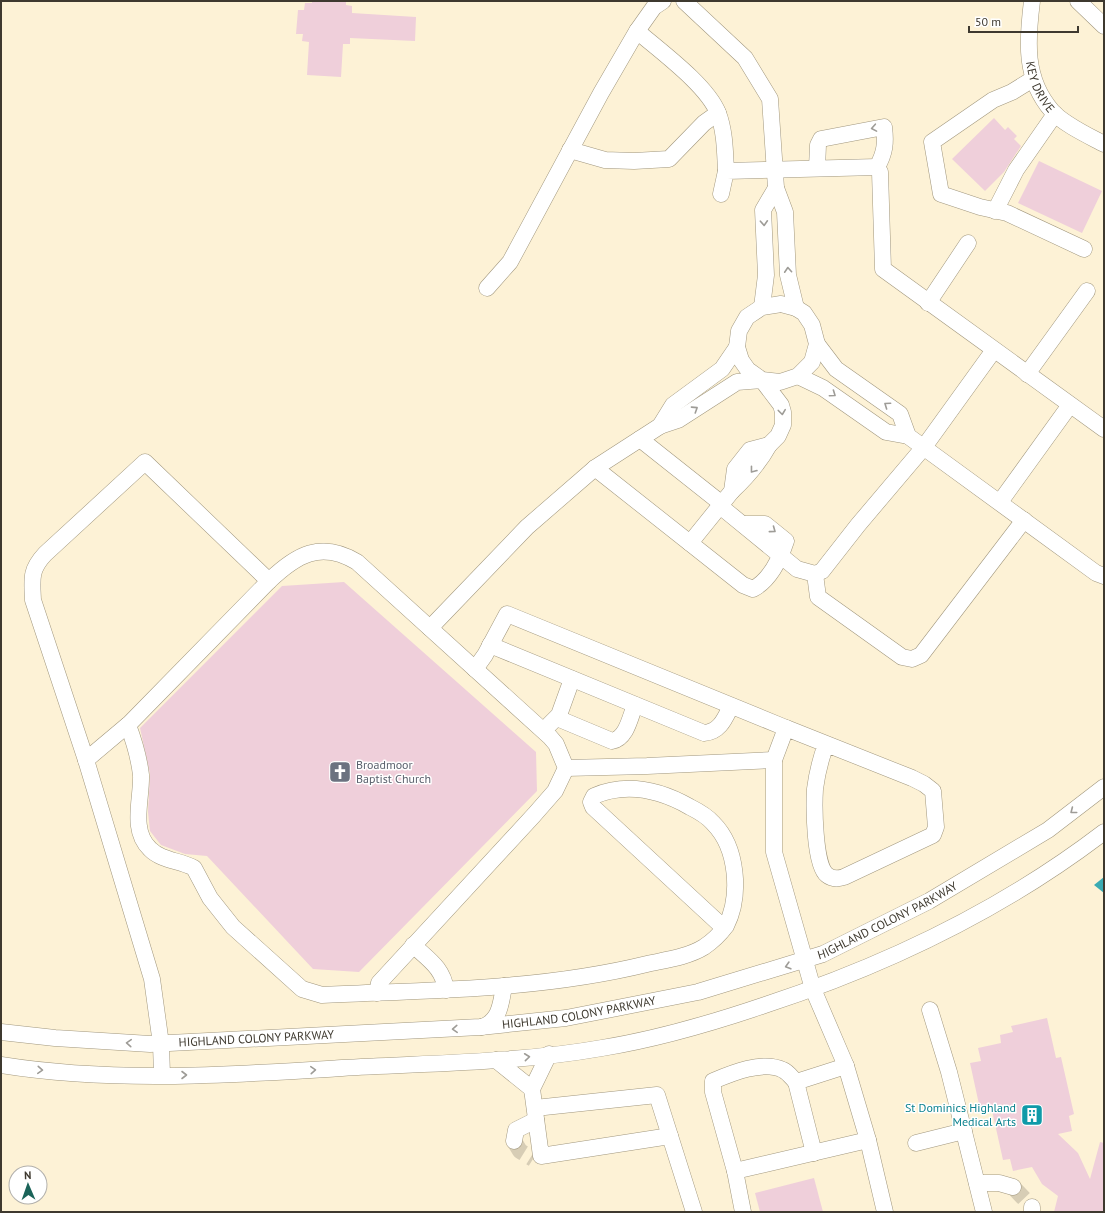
<svg xmlns="http://www.w3.org/2000/svg" width="1105" height="1213" font-family="'PT Sans',sans-serif">
	<style>
		.water { fill: #3aabb3 }
		.building { fill: #efcfda }
		.lines { fill: none; stroke-linecap: round; stroke-linejoin: round }
		.minor-tunnel { stroke: #d7cdb5; stroke-width: 16; stroke-dasharray: 16 8; stroke-linecap: butt }
		.minor-casing { stroke: #a1977e; stroke-width: 17 }
		.minor { stroke: #fff; stroke-width: 16 }
		.oneway { stroke: #9e9c97 }
		.labels { text-anchor: middle; stroke-width: 3; stroke-linejoin: round; paint-order: stroke }
		.street-label { font-size: 12px; fill: #3e392f; stroke: #fff }
		.worship-label { font-size: 12px; fill: #5b616d; stroke: #fff; text-anchor: start }
		.culture-label { font-size: 12px; fill: #0d838f; stroke: #fff; text-anchor: end }
	</style>
	<rect width="100%" height="100%" fill="#fdf2d6"/>
	<!-- water -->
	<path class="water" d="M 1104,877 L 1104,893 L 1094,885 Z"/>
	<!-- building -->
	<g class="building">
		<path d="M 312,1 L 346,1 L 346,5 L 352,6 L 352,13 L 416,17 L 415,41 L 350,38 L 350,44 L 343,44 L 341,77 L 307,75 L 309,42 L 302,41 L 303,34 L 296,34 L 298,10 L 304,10 L 305,3 L 312,3 Z"/>
		<path d="M 994,118 L 1005,130 L 1008,127 L 1017,136 L 1014,139 L 1021,146 L 1004,172 L 985,191 L 952,159 Z"/>
		<path d="M 1039,161 L 1102,191 L 1082,233 L 1018,203 Z"/>
		<path d="M 344,582 L 536,752 L 537,791 L 359,972 L 313,969 L 207,856 L 185,854 L 161,845 L 150,831 L 148,812 L 150,774 L 140,728 L 282,586 Z"/>
		<path d="M 1047,1018 L 1056,1058 L 1061,1057 L 1074,1114 L 1069,1116 L 1072,1131 L 1058,1134 L 1078,1153 L 1090,1179 L 1100,1142 L 1104,1143 L 1104,1212 L 1054,1212 L 1058,1196 L 1042,1184 L 1032,1167 L 1013,1171 L 1010,1159 L 1003,1160 L 991,1106 L 980,1109 L 970,1063 L 981,1061 L 978,1048 L 1001,1043 L 1000,1035 L 1013,1032 L 1011,1026 Z"/>
		<path d="M 814,1178 L 823,1212 L 760,1212 L 755,1193 Z"/>
	</g>
	<g class="lines">
		<!-- minor-tunnel -->
		<g class="minor-tunnel">
			<path d="M 514,1141 L 520,1151 L 533,1159"/>
			<path d="M 1013,1187 L 1032,1207"/>
		</g>
		<!-- minor casing -->
		<g class="minor-casing">
			<g id="minor">
				<path d="M 684,1 L 745,58 L 770,99 L 776,188 L 785,212 L 788,275 L 796,308"/>
				<path id="s1" d="M 1032,1 C 1027,41 1024,79 1052,111 C 1063,124 1089,136 1104,144"/>
				<path d="M 1078,1 L 1104,26"/>
				<path d="M 637,31 C 660,51 707,85 718,113 C 725,131 725,152 726,171"/>
				<path d="M 1033,79 L 1012,92 L 993,100 L 932,142 L 941,194 L 980,207 L 1007,213 L 1084,249"/>
				<path d="M 570,150 L 605,160 L 634,161 L 669,159 L 704,123 L 718,113"/>
				<path d="M 817,168 L 818,145 L 821,139 L 884,127 C 886,143 885,153 877,167"/>
				<path d="M 721,194 L 726,171 L 877,167 L 880,172 L 883,269 L 1104,429"/>
				<path d="M 995,211 L 1016,170 L 1055,114"/>
				<path d="M 487,288 L 510,262 L 601,93 L 637,31 L 654,7 L 663,1"/>
				<path d="M 928,303 L 968,243"/>
				<path d="M 762,307 L 766,275 L 763,210 L 776,188"/>
				<path d="M 817,344 L 836,369 L 900,414 L 908,436"/>
				<path d="M 1027,374 L 1087,291"/>
				<path d="M 798,376 L 823,388 L 886,432 L 908,436 L 1096,573 L 1104,576"/>
				<path d="M 660,426 L 673,405 L 722,369 L 737,347"/>
				<path d="M 640,439 L 722,504"/>
				<path d="M 595,468 L 743,585 L 753,589 C 770,580 780,559 786,541 L 765,524 L 743,524"/>
				<path d="M 732,491 C 747,477 759,463 769,445"/>
				<path d="M 1000,502 L 1070,405"/>
				<path d="M 720,506 L 797,569 L 815,574 L 822,571 L 858,525 L 924,447 L 994,350"/>
				<path d="M 815,574 L 818,597 L 902,657 L 912,659 L 921,655 L 1024,520"/>
				<path d="M 430,628 L 527,527 L 595,468 L 660,426 L 678,420 L 737,382 L 762,380 L 780,382 L 798,376 L 812,362 L 817,344 L 812,325 L 804,313 L 796,308 L 781,304 L 762,307 L 747,317 L 739,331 L 737,347 L 741,360 L 748,370 L 762,380 L 781,405 L 783,412 L 783,425 L 778,436 L 769,445 L 750,450 L 735,469 L 732,491 L 690,543"/>
				<path d="M 490,645 L 704,733 C 720,732 725,718 731,706"/>
				<path d="M 475,669 L 485,655 L 507,614 L 786,728"/>
				<path d="M 557,718 L 612,741 C 627,738 630,717 635,705"/>
				<path d="M 128,725 C 134,741 139,758 141,775 C 142,799 130,830 150,849 C 162,861 179,860 194,868 L 210,898 L 233,927 L 302,989 L 322,995 C 431,990 541,990 647,964 C 665,960 688,957 704,947 C 713,941 720,934 726,926 C 741,896 738,848 713,823 C 707,816 698,811 690,807 C 660,790 627,782 594,796 L 591,802 L 593,807 L 724,928"/>
				<path d="M 549,725 L 559,715 L 572,679"/>
				<path d="M 826,744 C 821,758 817,773 815,789 C 814,805 814,865 827,875 C 832,879 838,879 844,877 L 933,835 L 936,827 L 933,791 L 924,784 L 912,778 L 786,728 L 774,760 L 774,852 L 813,989 L 846,1066 L 868,1140 L 885,1212"/>
				<path d="M 86,760 L 130,723 L 269,581"/>
				<path d="M 566,768 L 647,766 L 774,760"/>
				<path d="M 413,945 C 429,960 443,968 446,990"/>
				<path d="M 930,1010 L 949,1072 L 984,1212"/>
				<path d="M 482,1027 C 500,1021 501,1003 504,986"/>
				<path id="s2" d="M 1,1032 L 55,1038 L 150,1044 L 480,1027 L 566,1018 L 698,992 L 823,954 L 929,901 L 1048,830 L 1104,787"/>
				<path d="M 549,1054 L 532,1089 L 541,1156 L 670,1136 L 694,1212"/>
				<path d="M 496,1060 L 532,1089"/>
				<path d="M 1,1065 C 113,1083 229,1075 342,1068 C 429,1063 517,1063 602,1048 C 658,1039 712,1023 765,1005 C 887,965 1002,910 1104,832"/>
				<path d="M 846,1066 L 796,1082 C 792,1078 788,1072 783,1070 C 763,1060 732,1073 713,1081 L 713,1092 L 735,1171 L 868,1140"/>
				<path d="M 162,1075 L 161,1044 L 152,979 L 86,760 L 33,600 C 32,579 30,570 45,554 L 145,462 L 269,581 C 296,555 321,540 357,562 L 550,737 L 556,744 L 566,768 L 555,791 L 534,815 L 379,983 L 377,993"/>
				<path d="M 796,1082 L 814,1153"/>
				<path d="M 535,1108 L 657,1095 L 670,1136"/>
				<path d="M 514,1141 L 516,1130 L 536,1120"/>
				<path d="M 916,1143 L 964,1131"/>
				<path d="M 735,1171 L 743,1212"/>
				<path d="M 977,1183 L 999,1183 L 1013,1187"/>
				<path d="M 1032,1207 L 1032,1212"/>
			</g>
		</g>
		<!-- minor -->
		<use href="#minor" class="minor"/>
	</g>
	<!-- one-way arrows -->
	<defs><path id="oneway-chevron" d="M-2-3.5L2.5 0L-2 3.5" fill="none" stroke-width="1.6" stroke-linecap="round" stroke-linejoin="round"/></defs>
	<g class="oneway">
		<use href="#oneway-chevron" transform="translate(874 128) rotate(170)"/>
		<use href="#oneway-chevron" transform="translate(764 223) rotate(87)"/>
		<use href="#oneway-chevron" transform="translate(788 270) rotate(-94)"/>
		<use href="#oneway-chevron" transform="translate(833 394) rotate(35)"/>
		<use href="#oneway-chevron" transform="translate(887 405) rotate(-145)"/>
		<use href="#oneway-chevron" transform="translate(695 409) rotate(-33)"/>
		<use href="#oneway-chevron" transform="translate(782 412) rotate(83)"/>
		<use href="#oneway-chevron" transform="translate(753 470) rotate(128)"/>
		<use href="#oneway-chevron" transform="translate(773 530) rotate(36)"/>
		<use href="#oneway-chevron" transform="translate(1073 811) rotate(142)"/>
		<use href="#oneway-chevron" transform="translate(788 966) rotate(164)"/>
		<use href="#oneway-chevron" transform="translate(455 1029) rotate(177)"/>
		<use href="#oneway-chevron" transform="translate(129 1043) rotate(-176)"/>
		<use href="#oneway-chevron" transform="translate(527 1057) rotate(-6)"/>
		<use href="#oneway-chevron" transform="translate(40 1070) rotate(4)"/>
		<use href="#oneway-chevron" transform="translate(313 1070) rotate(-4)"/>
		<use href="#oneway-chevron" transform="translate(184 1075)"/>
	</g>
	<!-- icons -->
	<defs>
		<g id="church-square" transform="scale(1.15)"><rect x="-9" y="-9" width="18" height="18" rx="4" fill="#6b7280" stroke="#fff"/><path d="M-1.2-6h2.4v3.5h3.3v2.4h-3.3V6h-2.4V-.1h-3.3v-2.4h3.3Z" fill="#fff"/></g>
		<g id="building-square" transform="scale(1.15)"><rect x="-9" y="-9" width="18" height="18" rx="4" fill="#0f9aa8" stroke="#fff"/><path d="M-4-6H4V6H1V3H-1V6H-4ZM-2.5-4.3h1.7v1.8h-1.7ZM.8-4.3h1.7v1.8H.8ZM-2.5-1h1.7V.8h-1.7ZM.8-1h1.7V.8H.8Z" fill="#fff"/></g>
	</defs>
	<g fill-rule="evenodd">
		<use href="#church-square" x="340" y="772"/>
		<use href="#building-square" x="1032" y="1115"/>
	</g>
	<g class="labels">
		<!-- street labels -->
		<g class="street-label">
			<text dy="4" stroke="none"><textPath href="#s1" startOffset="88">KEY DRIVE</textPath></text>
			<text dy="4" stroke="none"><textPath href="#s2" startOffset="904">HIGHLAND COLONY PARKWAY</textPath></text>
			<text dy="4" stroke="none"><textPath href="#s2" startOffset="580">HIGHLAND COLONY PARKWAY</textPath></text>
			<text dy="4" stroke="none"><textPath href="#s2" startOffset="256">HIGHLAND COLONY PARKWAY</textPath></text>
		</g>
		<!-- worship labels -->
		<g class="worship-label">
			<text x="356" y="769">Broadmoor<tspan x="356" dy="14">Baptist Church</tspan></text>
		</g>
		<!-- culture labels -->
		<g class="culture-label">
			<text x="1016" y="1112">St Dominics Highland<tspan x="1016" dy="14">Medical Arts</tspan></text>
		</g>
	</g>
	<!-- border -->
	<rect width="1105" height="1213" fill="none" stroke="#3e392f" stroke-width="4"/>
	<!-- north arrow -->
	<g transform="translate(28 1185) rotate(358)"><circle r="19" fill="#ffffff" stroke="#b2b0ac"/>
	<path d="M0-3L7 15L0 10L-7 15Z" fill="#1b6459"/>
	<text y="-6" font-size="11" font-weight="bold" text-anchor="middle" fill="#3e392f">N</text>
	</g>
	<!-- scale -->
	<path d="M969 26v6h109v-6" fill="none" stroke="#3e392f" stroke-width="2"/>
	<text x="975" y="26" font-size="12" fill="#3e392f" stroke="#ffffff" stroke-width="3" paint-order="stroke">50 m</text>
</svg>
